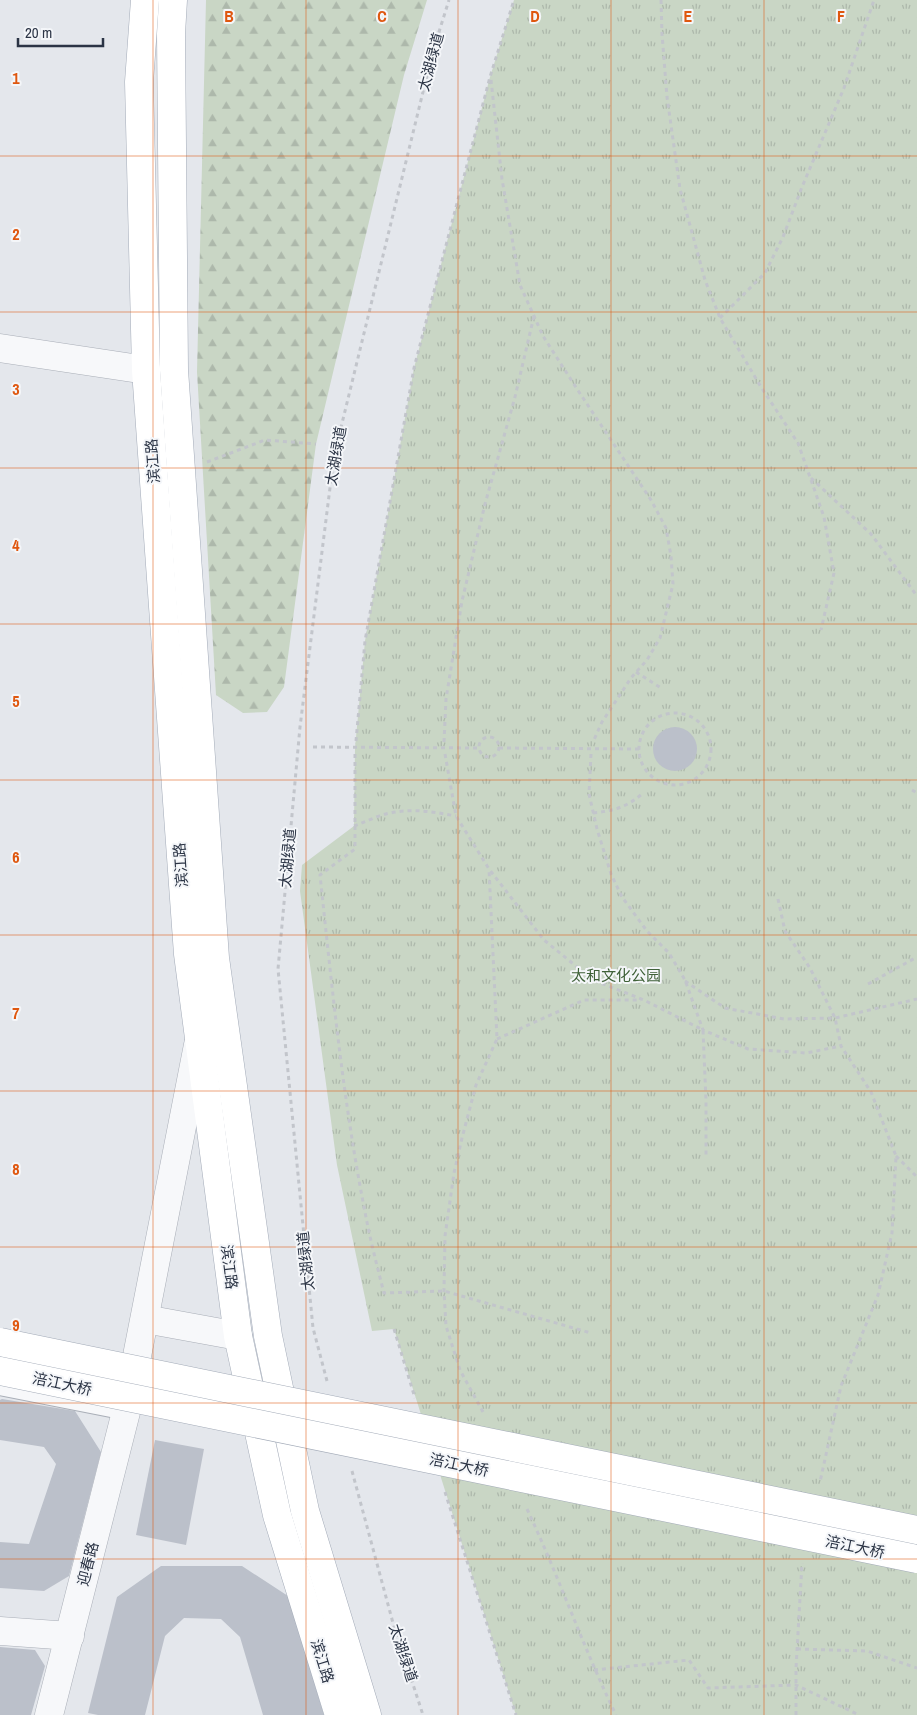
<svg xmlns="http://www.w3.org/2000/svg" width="917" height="1715" font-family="'Archivo Narrow','Noto Sans SC',sans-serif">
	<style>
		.grass { fill: url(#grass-tufts) }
		.forest { fill: url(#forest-firs) }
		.building { fill: #bbc0ca }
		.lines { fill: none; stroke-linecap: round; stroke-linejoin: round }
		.lane-casing { stroke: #a9aeb7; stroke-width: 18 }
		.street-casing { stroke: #a9aeb7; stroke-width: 29 }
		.primary-casing { stroke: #a3abb8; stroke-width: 29 }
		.path { stroke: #c2c5cb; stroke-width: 3; stroke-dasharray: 4 4; stroke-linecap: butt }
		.lane { stroke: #f7f8fa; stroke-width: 16 }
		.street { stroke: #f7f8fa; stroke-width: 28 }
		.primary { stroke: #fff; stroke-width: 28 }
		.primary-bridge-casing { stroke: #a3abb8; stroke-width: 29; stroke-linecap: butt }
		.primary-bridge { stroke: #fff; stroke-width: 28 }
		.grid { fill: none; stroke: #df570f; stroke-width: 1; stroke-opacity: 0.55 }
		.labels { text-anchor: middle; stroke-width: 4; stroke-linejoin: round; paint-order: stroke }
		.street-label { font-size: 15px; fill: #2b3445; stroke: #f4f6f9 }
		.park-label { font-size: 15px; fill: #3f6138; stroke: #f4f6f9 }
		.grid-label { font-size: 16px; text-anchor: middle; font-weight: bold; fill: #df570f; stroke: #f4f6f9; stroke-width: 4; stroke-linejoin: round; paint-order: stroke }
	</style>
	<defs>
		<pattern id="grass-tufts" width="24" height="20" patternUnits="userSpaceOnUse" patternTransform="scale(1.25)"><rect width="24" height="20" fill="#c9d6c5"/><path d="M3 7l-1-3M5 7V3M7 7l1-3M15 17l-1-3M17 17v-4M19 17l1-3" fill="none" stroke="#adb8ab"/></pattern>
		<pattern id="forest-firs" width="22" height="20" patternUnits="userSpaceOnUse" patternTransform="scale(1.25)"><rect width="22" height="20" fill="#c9d6c5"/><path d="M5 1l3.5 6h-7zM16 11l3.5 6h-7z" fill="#adb8ab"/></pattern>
	</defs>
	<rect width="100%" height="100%" fill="#e4e7ec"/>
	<!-- grass -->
	<path class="grass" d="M 514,0 L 917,0 L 917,1715 L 516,1715 L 394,1329 L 372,1331 L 337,1165 L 300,891 L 302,865 L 354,826 L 355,748 L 365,641 L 414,368 L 490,77 Z"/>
	<!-- forest -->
	<path class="forest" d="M 206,0 L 427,0 L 404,75 L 316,444 L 284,687 L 267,712 L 243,713 L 216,695 L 197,372 Z"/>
	<!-- building -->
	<g class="building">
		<circle cx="675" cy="749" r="22"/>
		<path d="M 2,1399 L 75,1411 L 101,1452 L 69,1576 L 44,1591 L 0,1588 L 0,1542 L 29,1544 L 56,1464 L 44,1447 L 0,1440 L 0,1400 Z"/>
		<path d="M 155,1440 L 204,1449 L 186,1545 L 136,1535 Z"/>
		<path d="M 161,1566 L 242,1566 L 288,1596 L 324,1715 L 263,1715 L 240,1637 L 221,1619 L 184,1618 L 165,1636 L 145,1715 L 98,1715 L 88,1713 L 117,1597 Z"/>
		<path d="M 0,1647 L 35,1650 L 45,1666 L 31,1715 L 0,1715 Z"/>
	</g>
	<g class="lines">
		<!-- lane casing -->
		<g class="lane-casing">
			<path id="lane" d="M 0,1387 L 126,1412"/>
		</g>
		<!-- street casing -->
		<g class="street-casing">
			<g id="street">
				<path d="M 0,348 L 146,370"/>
				<path d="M 145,1319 L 238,1336"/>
				<path d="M 0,1631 L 70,1636"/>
				<path d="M 49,1715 L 126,1412 L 198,1045"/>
			</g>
		</g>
		<!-- primary casing -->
		<g class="primary-casing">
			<g id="primary">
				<path d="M 145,0 L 139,82 L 146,370 L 188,954 L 238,1336 L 277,1515 L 339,1715"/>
				<path d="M 173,0 L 171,34 L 174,370 L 215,958 L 268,1336 L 305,1511 L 367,1715"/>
			</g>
		</g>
		<!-- path -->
		<g class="path">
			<path d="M 661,0 L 662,34 L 667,97 L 680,189 L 705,280 L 720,318 L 761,387 L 798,443 L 824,517 L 834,573 L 821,630"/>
			<path d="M 491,80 L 502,179 L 520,285 L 543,336 L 577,389 L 651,500 L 666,528 L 671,556 L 673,584 L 660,638 L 647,660 L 631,678 L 602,722 L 593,742"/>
			<path d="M 720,318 L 765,273 L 783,237 L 802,187 L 844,88 L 874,0"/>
			<path d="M 207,462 L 265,440 L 316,444"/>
			<path d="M 811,478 L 871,534 L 917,596"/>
			<path d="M 636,672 L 661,688"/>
			<circle cx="675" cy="749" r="36"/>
			<circle cx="489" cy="747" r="10"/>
			<path d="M 356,741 L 365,641 L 414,368 L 490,77 L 514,0"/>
			<path d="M 444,742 L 446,699 L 462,601 L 485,504 L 515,397 L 534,316"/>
			<path d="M 313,747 L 479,748"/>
			<path d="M 499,748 L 639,749"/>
			<path d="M 355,754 L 355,849 L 320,875 C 332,987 343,1101 365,1212 C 370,1239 377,1266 384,1293 L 444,1291 L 591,1333"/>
			<path d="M 445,754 L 456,816 L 489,869 L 544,940 L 593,980 L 644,1000 L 703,1030 L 706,1101 L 706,1158"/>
			<path d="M 591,754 L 589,794 L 597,829 L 611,874 L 622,897 L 647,931 L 669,953 L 685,980 L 703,1030 L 748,1049 L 806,1053 L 841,1046"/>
			<path d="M 912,790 L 917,793"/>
			<path d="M 593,813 C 613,811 627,807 642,794"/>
			<path d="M 354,826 C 366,822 378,815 390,813 C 413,808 434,812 456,816"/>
			<path d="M 778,899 L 785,931 L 810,968 L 835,1018 L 841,1046 L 871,1092 L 896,1156 L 892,1233 L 878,1295 L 841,1386 L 820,1482"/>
			<path d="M 685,981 L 725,1008 L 784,1019 L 835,1018 L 917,999"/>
			<path d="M 868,984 L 917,957"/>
			<path d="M 497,1039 L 584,1000 L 641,1000"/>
			<path d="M 896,1156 L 917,1177"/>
			<path d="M 394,1329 L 415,1398"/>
			<path d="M 327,1381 L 313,1328 L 278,969 L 300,727 L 334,456 L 433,51 L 449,0"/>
			<path d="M 483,1412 L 460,1370 L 446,1326 L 444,1291 L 445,1236 L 454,1173 L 462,1138 L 476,1085 L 497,1039 L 489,869"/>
			<path d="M 352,1471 L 393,1623 L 423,1715"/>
			<path d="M 445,1492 L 516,1715"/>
			<path d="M 527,1509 C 559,1577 583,1647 616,1715"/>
			<path d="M 797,1649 L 867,1651 L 917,1668"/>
			<path d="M 594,1670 L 689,1660 L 708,1688 L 796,1685 L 859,1715"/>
			<path d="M 796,1715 L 796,1668 L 802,1563"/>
		</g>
		<!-- lane -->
		<use href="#lane" class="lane"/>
		<!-- street -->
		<use href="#street" class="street"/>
		<!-- primary -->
		<use href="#primary" class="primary"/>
		<!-- primary-bridge casing -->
		<g class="primary-bridge-casing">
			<g id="primary-bridge">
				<path d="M 0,1342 L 917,1530"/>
				<path d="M 0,1371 L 917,1559"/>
			</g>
		</g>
		<!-- primary-bridge -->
		<use href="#primary-bridge" class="primary-bridge"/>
	</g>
	<!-- grid -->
	<path class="grid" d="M 153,0 L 153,1715M 306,0 L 306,1715M 458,0 L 458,1715M 611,0 L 611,1715M 764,0 L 764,1715M 0,156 L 917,156M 0,312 L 917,312M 0,468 L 917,468M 0,624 L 917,624M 0,780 L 917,780M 0,935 L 917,935M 0,1091 L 917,1091M 0,1247 L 917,1247M 0,1403 L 917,1403M 0,1559 L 917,1559"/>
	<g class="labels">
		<!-- street labels -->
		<g class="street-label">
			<text transform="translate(431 62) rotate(-75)" y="5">太湖绿道</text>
			<text transform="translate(336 456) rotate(-80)" y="5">太湖绿道</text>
			<text transform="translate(153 461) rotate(-94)" y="5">滨江路</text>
			<text transform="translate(288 858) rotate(-85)" y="5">太湖绿道</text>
			<text transform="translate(181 865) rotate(-94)" y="5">滨江路</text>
			<text transform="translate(306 1261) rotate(-96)" y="5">太湖绿道</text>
			<text transform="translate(229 1267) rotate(83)" y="5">滨江路</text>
			<text transform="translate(62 1384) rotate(12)" y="5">涪江大桥</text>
			<text transform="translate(459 1465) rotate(12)" y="5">涪江大桥</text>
			<text transform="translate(855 1547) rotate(12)" y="5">涪江大桥</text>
			<text transform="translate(88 1564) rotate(-76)" y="5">迎春路</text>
			<text transform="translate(403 1653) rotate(72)" y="5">太湖绿道</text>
			<text transform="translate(322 1661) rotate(73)" y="5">滨江路</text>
		</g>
		<!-- park labels -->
		<g class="park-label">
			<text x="616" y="981">太和文化公园</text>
		</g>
	</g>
	<g class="grid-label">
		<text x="229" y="22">B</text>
		<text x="382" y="22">C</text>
		<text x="535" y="22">D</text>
		<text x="688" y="22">E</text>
		<text x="841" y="22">F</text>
		<text x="16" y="84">1</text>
		<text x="16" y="240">2</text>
		<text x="16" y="395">3</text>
		<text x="16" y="551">4</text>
		<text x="16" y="707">5</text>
		<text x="16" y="863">6</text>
		<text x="16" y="1019">7</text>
		<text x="16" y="1175">8</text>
		<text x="16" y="1331">9</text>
	</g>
	<!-- scale -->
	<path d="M18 38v8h85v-8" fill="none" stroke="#2b3445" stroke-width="2.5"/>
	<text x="25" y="38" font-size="15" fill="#2b3445" stroke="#f4f6f9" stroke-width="4" paint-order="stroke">20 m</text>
</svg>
